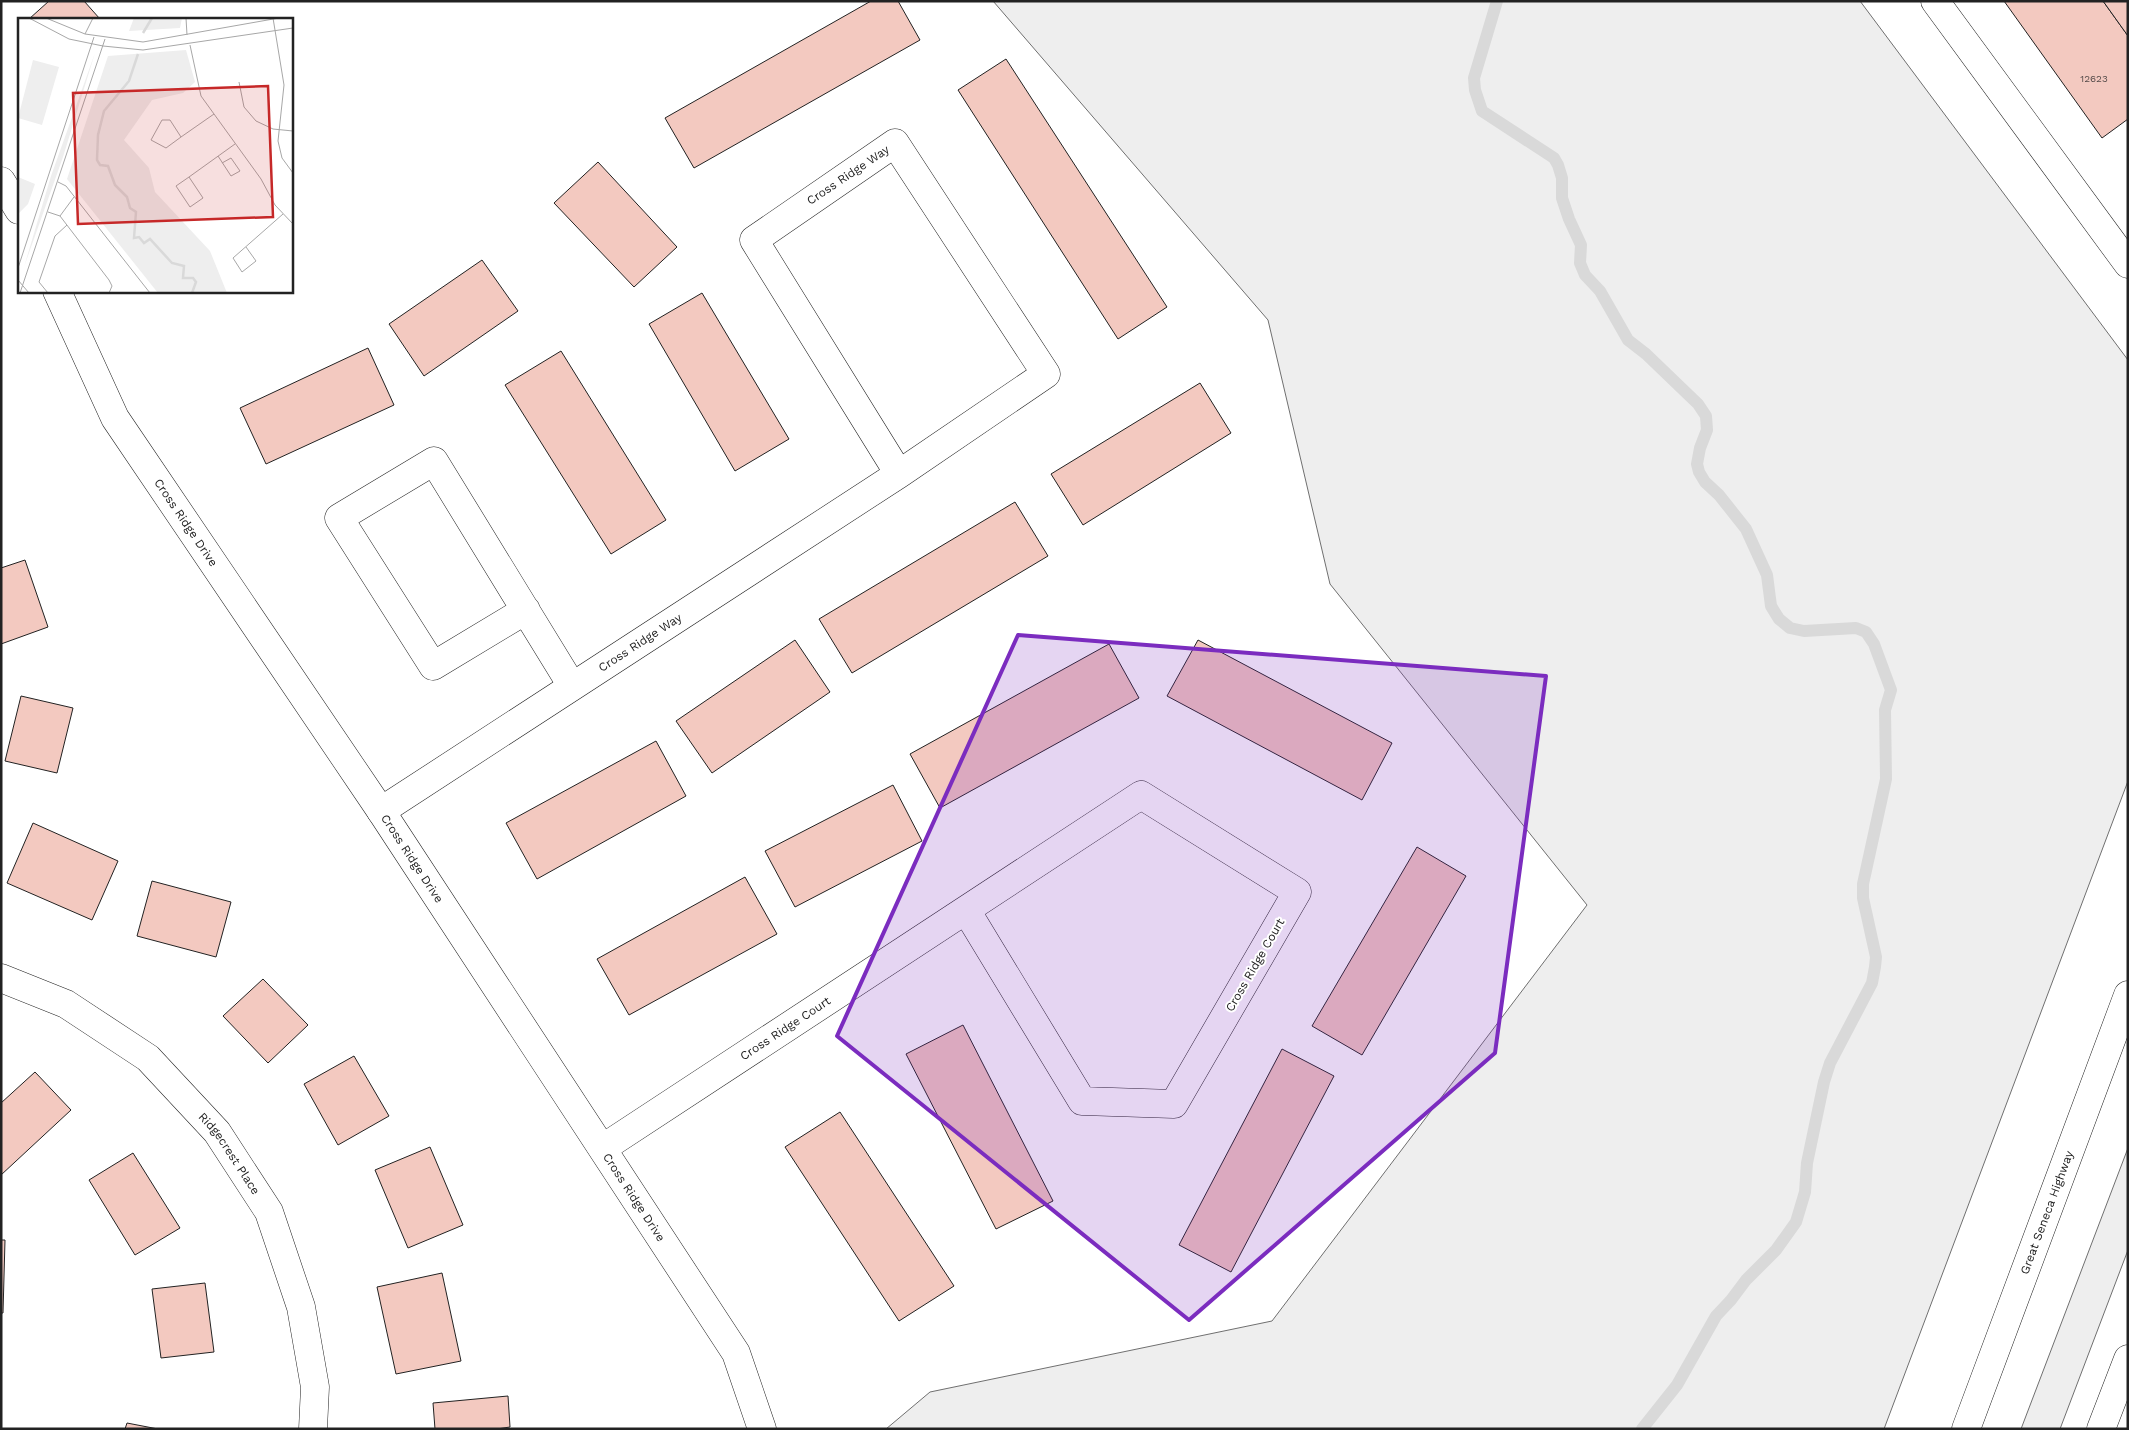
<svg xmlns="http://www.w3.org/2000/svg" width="2129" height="1430" font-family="'Work Sans',sans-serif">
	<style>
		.green { fill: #eee; stroke: #6f6f6f }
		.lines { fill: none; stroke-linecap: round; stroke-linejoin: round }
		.stream { stroke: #d9d9d9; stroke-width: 12 }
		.building { fill: #f3c9c0; stroke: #222 }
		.minor-casing { stroke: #222; stroke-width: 29 }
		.major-casing { stroke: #222; stroke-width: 29 }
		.minor { stroke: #fff; stroke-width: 28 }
		.major { stroke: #fff; stroke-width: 28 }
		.marked { fill: #7b2cbf; fill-opacity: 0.2; stroke: #7b2cbf; stroke-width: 4; stroke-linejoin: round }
		.labels { text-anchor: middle; stroke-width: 4; stroke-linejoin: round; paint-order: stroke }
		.number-label { font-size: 10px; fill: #564c4a }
		.street-label { font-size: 12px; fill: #222; stroke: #fff }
		.inset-river { fill: none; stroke: #d9d9d9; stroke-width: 2.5 }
		.inset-road { fill: none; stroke: #a7a7a7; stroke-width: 1 }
		.view { fill: #c62828; fill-opacity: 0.15; stroke: #c62828; stroke-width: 2.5 }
		.inset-edge { fill: none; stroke: #222; stroke-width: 2.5 }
	</style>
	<rect width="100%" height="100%" fill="#fff"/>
	<!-- green -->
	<g class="green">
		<path d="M 993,1 L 1860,1 L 2128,360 L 2128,781 L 1884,1429 L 886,1429 L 930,1392 L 1272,1321 L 1587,905 L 1330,584 L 1268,320 Z"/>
		<path d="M 2128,1148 L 2128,1250 L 2060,1429 L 2021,1429 Z"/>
	</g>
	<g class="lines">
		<!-- stream -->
		<path class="stream" d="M 1497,1 L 1474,78 L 1475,90 L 1482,111 L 1554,158 L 1558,165 L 1562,178 L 1562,198 L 1569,219 L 1581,245 L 1580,263 L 1585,275 L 1600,291 L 1628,340 L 1646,354 L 1698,404 L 1706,416 L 1707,430 L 1700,448 L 1697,464 L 1699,472 L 1705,482 L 1719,495 L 1746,529 L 1767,575 L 1771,606 L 1779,619 L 1790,628 L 1804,631 L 1856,628 L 1866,632 L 1874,644 L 1891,690 L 1885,710 L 1886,779 L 1863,884 L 1863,898 L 1876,957 L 1875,967 L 1872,983 L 1830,1063 L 1824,1082 L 1807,1163 L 1805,1192 L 1796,1222 L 1776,1250 L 1746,1280 L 1731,1300 L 1716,1316 L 1677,1385 L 1642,1429"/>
	</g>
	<!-- building -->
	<g class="building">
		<path d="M 49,1 L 84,1 L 100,19 L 29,19 Z"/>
		<path d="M 871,1 L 898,1 L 920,40 L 694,168 L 665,118 Z"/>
		<path d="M 2004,1 L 2103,1 L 2128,36 L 2128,119 L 2102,138 Z"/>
		<path d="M 2103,1 L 2128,1 L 2128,36 Z"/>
		<path d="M 1006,59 L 1167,307 L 1118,339 L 958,90 Z"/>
		<path d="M 598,162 L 677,247 L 634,287 L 554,203 Z"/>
		<path d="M 482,260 L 518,311 L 424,376 L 389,324 Z"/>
		<path d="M 702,293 L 789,439 L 735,471 L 649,324 Z"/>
		<path d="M 368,348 L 394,405 L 266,464 L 240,408 Z"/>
		<path d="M 561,351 L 666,520 L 611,554 L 505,385 Z"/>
		<path d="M 1200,383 L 1231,433 L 1083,525 L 1051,474 Z"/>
		<path d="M 1015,502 L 1048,556 L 852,673 L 819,619 Z"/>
		<path d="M 25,560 L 48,627 L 1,644 L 1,568 Z"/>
		<path d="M 795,640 L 830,692 L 712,773 L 676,721 Z"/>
		<path d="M 1198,640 L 1392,743 L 1362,800 L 1167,696 Z"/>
		<path d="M 1109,644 L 1139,698 L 940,808 L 910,754 Z"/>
		<path d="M 21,696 L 73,708 L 57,773 L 5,761 Z"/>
		<path d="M 656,741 L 686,796 L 537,879 L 506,823 Z"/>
		<path d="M 893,785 L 922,841 L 795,907 L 765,851 Z"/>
		<path d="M 33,823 L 118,861 L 92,920 L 7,883 Z"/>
		<path d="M 1417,847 L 1466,876 L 1362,1055 L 1312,1026 Z"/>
		<path d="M 745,877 L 777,934 L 629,1015 L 597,959 Z"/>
		<path d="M 152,881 L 231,902 L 216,957 L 137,936 Z"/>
		<path d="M 263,979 L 308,1025 L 268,1063 L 223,1016 Z"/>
		<path d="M 963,1025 L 1053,1201 L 996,1229 L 906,1054 Z"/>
		<path d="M 1282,1049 L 1334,1076 L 1231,1272 L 1179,1245 Z"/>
		<path d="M 354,1056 L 389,1116 L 338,1145 L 304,1084 Z"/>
		<path d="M 35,1072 L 71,1110 L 1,1175 L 1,1103 Z"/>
		<path d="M 840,1112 L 954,1286 L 899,1321 L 785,1147 Z"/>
		<path d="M 430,1147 L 463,1225 L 408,1248 L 375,1170 Z"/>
		<path d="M 133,1153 L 180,1228 L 135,1255 L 89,1180 Z"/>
		<path d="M 1,1240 L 5,1240 L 3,1313 L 1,1313 Z"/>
		<path d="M 442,1273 L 461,1361 L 396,1374 L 377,1287 Z"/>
		<path d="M 205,1283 L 214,1352 L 161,1358 L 152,1289 Z"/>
		<path d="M 508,1396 L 510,1427 L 497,1429 L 435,1429 L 433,1403 Z"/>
		<path d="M 127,1423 L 158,1429 L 125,1429 Z"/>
	</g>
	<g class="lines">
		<!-- minor casing -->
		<g class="minor-casing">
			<g id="minor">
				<path d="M 1935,1 L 2128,264"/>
				<path d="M 1,181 L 19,210"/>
				<path id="s1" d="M 57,291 L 115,418 L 381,811 L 736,1353 L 762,1429"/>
				<path d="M 526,610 L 433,666 L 339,518 L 434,461 L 572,686"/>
				<path id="s2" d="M 381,811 L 899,474 L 1046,374 L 895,143 L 754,240 L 899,474"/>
				<path id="s3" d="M 1,978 L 66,1004 L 148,1058 L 217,1132 L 269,1212 L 301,1307 L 315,1387 L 313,1429"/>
				<path id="s4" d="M 603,1148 L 1141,795 L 1297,892 L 1174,1104 L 1082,1101 L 966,910"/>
			</g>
		</g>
		<!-- major casing -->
		<g class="major-casing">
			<g id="major">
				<path id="s5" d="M 1966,1429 L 2128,995"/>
				<path d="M 2101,1429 L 2128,1359"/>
			</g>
		</g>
		<!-- minor -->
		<use href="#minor" class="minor"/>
		<!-- major -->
		<use href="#major" class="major"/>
	</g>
	<!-- marked area -->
	<path class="marked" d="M 1018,635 L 1546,676 L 1495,1053 L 1189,1320 L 837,1036 Z"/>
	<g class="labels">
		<!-- number labels -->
		<g class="number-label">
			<text x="2094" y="82">12623</text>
		</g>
		<!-- street labels -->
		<g class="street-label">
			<text transform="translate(848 175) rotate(-34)" y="4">Cross Ridge Way</text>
			<text dy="4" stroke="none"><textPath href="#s1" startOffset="266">Cross Ridge Drive</textPath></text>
			<text dy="4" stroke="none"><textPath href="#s2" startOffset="309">Cross Ridge Way</textPath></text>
			<text dy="4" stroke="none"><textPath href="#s1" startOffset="671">Cross Ridge Drive</textPath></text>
			<text transform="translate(1255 965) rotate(-60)" y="4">Cross Ridge Court</text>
			<text dy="4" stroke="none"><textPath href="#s4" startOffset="218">Cross Ridge Court</textPath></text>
			<text dy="4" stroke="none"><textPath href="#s3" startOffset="294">Ridgecrest Place</textPath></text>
			<text dy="4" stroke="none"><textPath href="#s1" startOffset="1076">Cross Ridge Drive</textPath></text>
			<text dy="4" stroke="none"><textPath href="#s5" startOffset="231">Great Seneca Highway</textPath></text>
		</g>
	</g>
	<!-- overview -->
	<g transform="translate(18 18)">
		<rect width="275" height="275" fill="#fff"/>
		<path d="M 116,0 L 164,0 L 162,10 L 111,13 ZM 168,32 L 177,64 L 165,75 L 134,82 L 106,122 L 131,150 L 137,174 L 192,233 L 209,275 L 140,275 L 49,161 L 90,38 ZM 77,35 L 45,139 L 6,249 L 33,158 ZM 15,42 L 41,49 L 24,107 L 0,100 ZM 0,159 L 17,166 L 10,186 L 0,196 Z" fill="#eee"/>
		<path class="inset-river" d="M 125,15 L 134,0M 120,36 L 111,63 L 86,93 L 80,117 L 79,142 L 82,147 L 90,148 L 97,167 L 109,179 L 112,190 L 118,194 L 116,220 L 121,219 L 126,225 L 132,221 L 154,245 L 166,248 L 165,260 L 175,260 L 178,264 L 174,275"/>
		<path class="inset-road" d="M 11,0 L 51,21 L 85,28 L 125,32 L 275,10M 28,0 L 67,16 L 125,24 L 261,0M 168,0 L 169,17M 255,0 L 266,67 L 260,123 L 264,140 L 275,155M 67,16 L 75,0M 172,27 L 183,78 L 243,161 L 257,187 L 275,206M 221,64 L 226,89 L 238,103 L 255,111 L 275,113M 163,119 L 152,102 L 144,102 L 133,122 L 148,130 L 163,119 L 196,96M 200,138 L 213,158 L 222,153 L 213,140 L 204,145M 171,159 L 185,180 L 172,189 L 158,168 L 171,159 L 217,126M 40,164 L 48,168 L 132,275M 30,194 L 42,198 L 91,262 L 94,268 L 91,275M 42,198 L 56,179M 228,229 L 238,243 L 224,254 L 215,240 L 265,196M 0,250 L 76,19M 0,262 L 11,275M 2,275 L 87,21M 30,275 L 21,264 L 37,218 L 49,207"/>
		<path class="view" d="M 250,68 L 255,199 L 60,206 L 55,75 Z"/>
		<rect width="275" height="275" class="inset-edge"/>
	</g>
	<!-- border -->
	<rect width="2129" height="1430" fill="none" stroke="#222222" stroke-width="5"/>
</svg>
